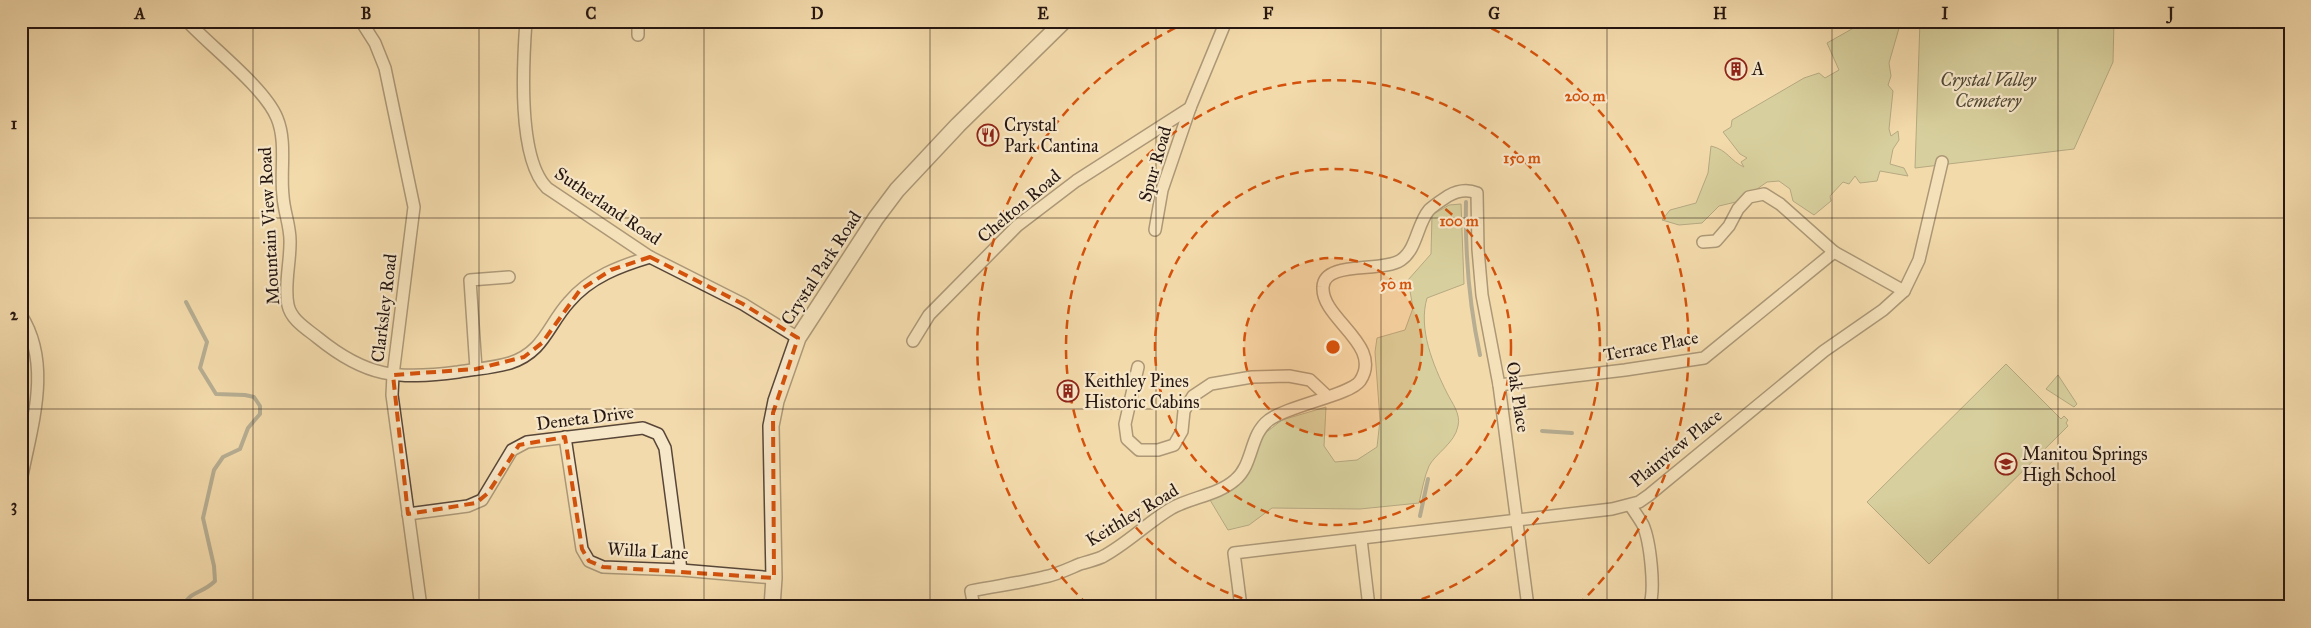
<svg xmlns="http://www.w3.org/2000/svg" width="2311" height="628" font-family="'IM FELL Great Primer',serif">
	<style>
		.green { fill: #b6c18d; stroke: #6e6c4f }
		.lines { fill: none; stroke-linecap: round; stroke-linejoin: round }
		.stream { stroke: #6e7773; stroke-width: 4 }
		.minor-casing { stroke: #584738; stroke-width: 14 }
		.tertiary-casing { stroke: #584738; stroke-width: 18 }
		.minor { stroke: #f7e7c9; stroke-width: 11 }
		.tertiary { stroke: #f7e7c9; stroke-width: 15 }
		.marked { fill: none; stroke: #d4520c; stroke-width: 4; stroke-dasharray: 10 6; stroke-linejoin: round }
		.grid { fill: none; stroke: #251611; stroke-width: 1; stroke-opacity: 0.55 }
		.ring { fill: none; stroke: #d4520c; stroke-width: 2.5; stroke-dasharray: 9 6 }
		.labels { text-anchor: middle; stroke-width: 4.5; stroke-linejoin: round; paint-order: stroke }
		.poi-label { font-size: 18px; fill: #251611; stroke: #f7e7c9; text-anchor: start }
		.park-label { font-size: 18px; font-style: italic; fill: #504936; stroke: #f7e7c9 }
		.street-label { font-size: 18px; fill: #251611; stroke: #f7e7c9 }
		.centre { fill: #d4520c; stroke: #f7e7c9; stroke-width: 2.5 }
		.ring-label { font-size: 15px; text-anchor: middle; font-weight: bold; fill: #d4520c; stroke: #f7e7c9; stroke-width: 4.5; stroke-linejoin: round; paint-order: stroke }
		.neatline { fill: none; stroke: #251611; stroke-width: 2 }
		.grid-label { font-size: 16px; text-anchor: middle; font-weight: bold; fill: #251611 }
	</style>
	<rect width="100%" height="100%" fill="#f3daac"/>
	<filter id="stains"><feTurbulence type="fractalNoise" baseFrequency=".004" numOctaves="4"/><feColorMatrix values="0 0 0 0 .2 0 0 0 0 .09 0 0 0 0 .02 0 0 0 .5 -.17"/></filter>
	<radialGradient id="worn" r=".72"><stop offset=".6" stop-color="#630" stop-opacity="0"/><stop offset="1" stop-color="#630" stop-opacity=".3"/></radialGradient>
	<!-- green -->
	<g class="green">
		<path d="M 1866,21 L 1901,21 L 1889,63 L 1891,76 L 1888,85 L 1893,91 L 1889,129 L 1891,136 L 1898,131 L 1899,140 L 1893,149 L 1890,164 L 1904,168 L 1908,176 L 1880,171 L 1877,181 L 1860,183 L 1855,176 L 1849,184 L 1843,182 L 1830,196 L 1831,201 L 1814,215 L 1793,201 L 1790,189 L 1779,181 L 1767,182 L 1740,201 L 1719,206 L 1702,223 L 1679,225 L 1662,220 L 1670,210 L 1696,203 L 1708,173 L 1711,146 C 1728,150 1730,161 1744,167 L 1741,162 L 1747,158 L 1740,154 L 1723,132 L 1731,127 L 1732,120 L 1804,78 L 1819,73 L 1825,78 L 1839,70 L 1827,43 Z"/>
		<path d="M 1920,21 L 2114,21 L 2113,62 L 2074,149 L 1915,168 Z"/>
		<path d="M 1461,204 L 1464,284 L 1427,298 C 1418,329 1433,365 1447,393 C 1452,403 1461,414 1458,426 C 1455,443 1435,454 1429,466 C 1424,477 1422,491 1419,503 L 1360,509 L 1272,508 L 1249,525 L 1228,530 L 1210,500 L 1232,489 L 1246,472 L 1264,434 L 1282,420 L 1326,407 L 1324,446 L 1335,462 L 1357,460 L 1377,447 L 1380,420 L 1375,352 L 1377,338 L 1405,330 L 1413,308 L 1408,280 L 1431,254 L 1432,215 L 1449,205 Z"/>
		<path d="M 2006,364 L 2061,419 L 2064,416 L 2068,420 L 2066,423 L 2068,426 L 1929,564 L 1867,502 Z"/>
		<path d="M 2058,375 L 2077,404 L 2074,407 L 2046,389 Z"/>
	</g>
	<g class="lines">
		<!-- stream -->
		<g class="stream">
			<path d="M 1466,202 C 1465,254 1469,304 1480,355"/>
			<path d="M 1542,431 L 1572,433"/>
			<path d="M 1420,516 L 1428,479"/>
			<path d="M 182,607 C 191,590 202,594 215,581 L 214,566 L 203,518 L 214,470 L 223,457 L 240,449 L 248,428 L 260,414 L 260,406 L 254,397 L 245,395 L 216,394 L 200,368 L 207,342 L 186,302"/>
		</g>
		<!-- minor casing -->
		<g class="minor-casing">
			<g id="minor">
				<path d="M 187,21 C 211,47 265,88 277,118 C 287,142 280,171 283,196 C 284,213 291,227 290,244 C 290,264 284,286 288,305 C 291,320 307,329 318,338 C 366,377 397,380 458,372 C 475,369 494,368 510,363 C 544,352 548,325 569,302 C 590,277 620,266 650,257"/>
				<path d="M 361,21 L 375,43 L 385,68 L 414,207 L 393,375 L 392,395 L 421,607"/>
				<path d="M 526,21 C 523,62 517,158 547,188 L 650,257 L 743,304 L 798,338"/>
				<path d="M 638,21 L 638,35"/>
				<path d="M 1155,230 L 1162,190 L 1190,108"/>
				<path d="M 1703,242 L 1716,241 L 1729,226 L 1738,209 L 1749,197 L 1764,194 L 1780,204 L 1834,252 L 1904,291"/>
				<path d="M 21,315 C 53,365 31,427 21,481"/>
				<path d="M 913,341 L 929,315 L 1017,226 L 1076,181 L 1190,108 L 1226,21"/>
				<path d="M 1138,367 L 1125,424 L 1127,439 L 1139,450 L 1158,450 L 1174,445 L 1182,431 L 1184,411 L 1193,396 L 1211,384 L 1252,377 L 1289,376 L 1310,380 L 1327,396"/>
				<path d="M 476,369 L 470,280 L 509,277"/>
				<path d="M 1499,385 L 1625,370 L 1704,358 L 1834,252"/>
				<path d="M 565,437 L 582,549 L 589,561 L 603,567 L 681,570 L 774,578"/>
				<path d="M 1630,505 C 1634,511 1639,518 1643,525 C 1650,541 1656,591 1649,607"/>
				<path d="M 408,514 L 468,506 L 482,500 L 512,450 L 527,442 L 643,428 L 658,434 L 665,448 L 681,570"/>
				<path d="M 1361,539 L 1369,607"/>
				<path d="M 974,607 L 971,591 C 995,586 1020,583 1044,577 C 1056,575 1068,569 1080,564 C 1087,562 1095,560 1102,557 C 1127,544 1148,522 1172,508 C 1192,497 1218,495 1235,480 C 1254,464 1249,435 1269,420 C 1290,405 1350,395 1360,381 C 1384,345 1321,319 1323,287 C 1324,260 1382,273 1401,260 C 1417,249 1417,224 1429,210 C 1434,205 1442,200 1448,196 C 1457,191 1467,189 1477,193 L 1478,249 L 1482,295 L 1499,385 L 1528,607"/>
				<path d="M 1241,607 L 1234,553 L 1612,509 L 1639,502 L 1649,495 L 1824,351 L 1883,310 L 1904,291 L 1919,260 L 1942,162"/>
			</g>
		</g>
		<!-- tertiary casing -->
		<g class="tertiary-casing">
			<path id="tertiary" d="M 772,607 L 774,578 L 771,426 L 776,401 L 798,338 L 876,218 L 897,190 L 958,125 L 1064,21"/>
		</g>
		<!-- minor -->
		<use href="#minor" class="minor"/>
		<!-- tertiary -->
		<use href="#tertiary" class="tertiary"/>
	</g>
	<!-- marked area -->
	<path d="M0 0H2311V628H0ZM 650,257 L 743,304 L 798,338 L 773,413 L 774,578 L 603,567 L 589,561 L 582,549 L 565,437 L 519,445 L 488,493 L 476,503 L 408,514 L 393,375 L 476,369 L 524,357 L 542,343 L 580,290 L 611,270 Z" fill="#f3daac" fill-opacity=".55" fill-rule="evenodd"/>
	<path class="marked" d="M 650,257 L 743,304 L 798,338 L 773,413 L 774,578 L 603,567 L 589,561 L 582,549 L 565,437 L 519,445 L 488,493 L 476,503 L 408,514 L 393,375 L 476,369 L 524,357 L 542,343 L 580,290 L 611,270 Z"/>
	<!-- grid -->
	<path class="grid" d="M 253,21 L 253,607M 479,21 L 479,607M 704,21 L 704,607M 930,21 L 930,607M 1156,21 L 1156,607M 1381,21 L 1381,607M 1607,21 L 1607,607M 1832,21 L 1832,607M 2058,21 L 2058,607M 21,218 L 2290,218M 21,409 L 2290,409"/>
	<!-- distance rings -->
	<circle cx="1333" cy="347" r="89" fill="#d4520c" fill-opacity=".12"/>
	<g class="ring">
		<circle cx="1333" cy="347" r="89"/>
		<circle cx="1333" cy="347" r="178"/>
		<path d="M1271 607A267 267 0 1 1 1395 607"/>
		<path d="M1088 605A356 356 0 0 1 1188 22M1478 22A356 356 0 0 1 1578 605"/>
	</g>
	<!-- icons -->
	<defs>
		<g id="building-ring" transform="scale(1.125)"><circle r="9.5" fill="#f7e7c9" stroke="#8f2418" stroke-width="1.5"/><path d="M-4-6H4V6H1V3H-1V6H-4ZM-2.5-4.3h1.7v1.8h-1.7ZM.8-4.3h1.7v1.8H.8ZM-2.5-1h1.7V.8h-1.7ZM.8-1h1.7V.8H.8Z" fill="#8f2418"/></g>
		<g id="restaurant-ring" transform="scale(1.125)"><circle r="9.5" fill="#f7e7c9" stroke="#8f2418" stroke-width="1.5"/><path d="M-5-6h1v4h1v-4h1v4h1v-4h1v5L-1.5 .5V6h-2V.5L-5-1ZM5-6V6H3V1.5H1.5Q1.5-4 5-6Z" fill="#8f2418"/></g>
		<g id="school-ring" transform="scale(1.125)"><circle r="9.5" fill="#f7e7c9" stroke="#8f2418" stroke-width="1.5"/><path d="M0-5L7-2L0 1L-7-2ZM-4 1L0 2.5L4 1V4Q0 6-4 4Z" fill="#8f2418"/></g>
	</defs>
	<g fill-rule="evenodd">
		<use href="#building-ring" x="1736" y="69"/>
		<use href="#restaurant-ring" x="988" y="135"/>
		<use href="#building-ring" x="1068" y="391"/>
		<use href="#school-ring" x="2006" y="464"/>
	</g>
	<g class="labels">
		<!-- poi labels -->
		<g class="poi-label">
			<text x="1752" y="75">A</text>
			<text x="1004" y="131">Crystal<tspan x="1004" dy="21">Park Cantina</tspan></text>
			<text x="1084" y="387">Keithley Pines<tspan x="1084" dy="21">Historic Cabins</tspan></text>
			<text x="2022" y="460">Manitou Springs<tspan x="2022" dy="21">High School</tspan></text>
		</g>
		<!-- park labels -->
		<g class="park-label">
			<text x="1988" y="86">Crystal Valley<tspan x="1988" dy="21">Cemetery</tspan></text>
		</g>
		<!-- street labels -->
		<g class="street-label">
			<text transform="translate(1155 164) rotate(-74)" y="6">Spur Road</text>
			<text transform="translate(608 206) rotate(34)" y="6">Sutherland Road</text>
			<text transform="translate(1019 206) rotate(-40)" y="6">Chelton Road</text>
			<text transform="translate(269 226) rotate(-93)" y="6">Mountain View Road</text>
			<text transform="translate(821 268) rotate(-57)" y="6">Crystal Park Road</text>
			<text transform="translate(384 308) rotate(-83)" y="6">Clarksley Road</text>
			<text transform="translate(1651 346) rotate(-11)" y="6">Terrace Place</text>
			<text transform="translate(1518 397) rotate(81)" y="6">Oak Place</text>
			<text transform="translate(585 418) rotate(-7)" y="6">Deneta Drive</text>
			<text transform="translate(1676 448) rotate(-39)" y="6">Plainview Place</text>
			<text transform="translate(1132 515) rotate(-31)" y="6">Keithley Road</text>
			<text transform="translate(648 551) rotate(3)" y="6">Willa Lane</text>
		</g>
	</g>
	<circle cx="1333" cy="347" r="8" class="centre"/>
	<g class="ring-label">
		<text x="1585" y="101">200 m</text>
		<text x="1522" y="163">150 m</text>
		<text x="1459" y="226">100 m</text>
		<text x="1396" y="289">50 m</text>
	</g>
	<!-- margin -->
	<rect width="2311" height="628" fill="none" stroke="#f3daac" stroke-width="55"/>
	<rect x="28" y="28" width="2256" height="572" class="neatline"/>
	<g class="grid-label">
		<text x="140" y="19">A</text>
		<text x="366" y="19">B</text>
		<text x="591" y="19">C</text>
		<text x="817" y="19">D</text>
		<text x="1043" y="19">E</text>
		<text x="1268" y="19">F</text>
		<text x="1494" y="19">G</text>
		<text x="1720" y="19">H</text>
		<text x="1945" y="19">I</text>
		<text x="2171" y="19">J</text>
		<text x="14" y="129">1</text>
		<text x="14" y="320">2</text>
		<text x="14" y="511">3</text>
	</g>
	<rect width="100%" height="100%" filter="url(#stains)"/>
	<rect width="100%" height="100%" fill="url(#worn)"/>
</svg>
